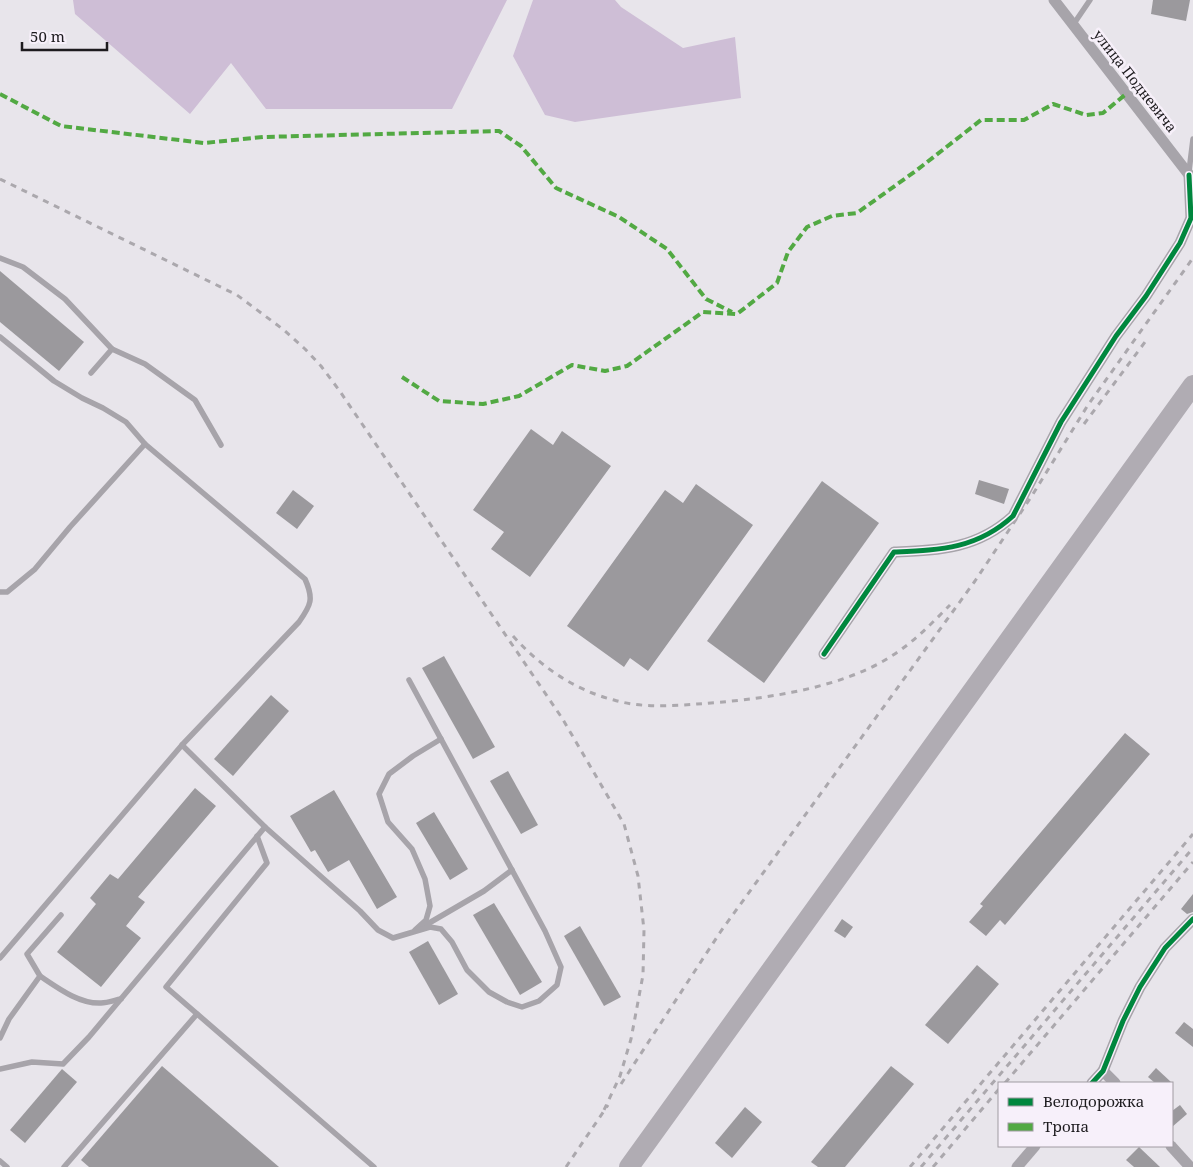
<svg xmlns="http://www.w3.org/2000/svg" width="1193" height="1167" font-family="'Noto Serif',serif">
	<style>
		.forest { fill: #cebed6 }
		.building { fill: #9b999d }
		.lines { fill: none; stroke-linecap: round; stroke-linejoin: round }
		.lane { stroke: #a7a4aa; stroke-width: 5.5 }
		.street { stroke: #a7a4aa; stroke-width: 11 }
		.highway { stroke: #b0acb3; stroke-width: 20 }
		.rail { stroke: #aba8ad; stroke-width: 3; stroke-dasharray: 6 6; stroke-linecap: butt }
		.quiet { stroke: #52a943; stroke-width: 4; stroke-dasharray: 8 4; stroke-linecap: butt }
		.cycleway-casing { stroke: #f7f0fa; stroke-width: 8 }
		.cycleway { stroke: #00873e; stroke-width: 5 }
		.labels { text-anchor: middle; stroke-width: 5; stroke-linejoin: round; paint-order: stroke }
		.street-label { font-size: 14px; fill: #1d1b1e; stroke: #f7f0fa }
	</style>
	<rect width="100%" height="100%" fill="#e8e5eb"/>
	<!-- forest -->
	<g class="forest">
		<path d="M 73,0 L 507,0 L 452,109 L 266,109 L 231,63 L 190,114 L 75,14 Z"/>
		<path d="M 533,0 L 615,0 L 621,7 L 683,48 L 735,37 L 741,98 L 575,122 L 545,115 L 513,56 Z"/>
	</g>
	<!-- building -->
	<g class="building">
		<path d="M 1153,0 L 1190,0 L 1186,21 L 1151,14 Z"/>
		<path d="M 0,271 L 84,342 L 59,371 L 0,322 Z"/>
		<path d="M 531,429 L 553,445 L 562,431 L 611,466 L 530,577 L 491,549 L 504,532 L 473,510 Z"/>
		<path d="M 979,480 L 1009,489 L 1004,504 L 975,494 Z"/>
		<path d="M 822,481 L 879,523 L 764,683 L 707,641 Z"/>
		<path d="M 696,484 L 753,525 L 648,671 L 630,658 L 624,667 L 567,626 L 665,490 L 683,503 Z"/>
		<path d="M 293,490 L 314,506 L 297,529 L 276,513 Z"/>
		<path d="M 444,656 L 495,747 L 473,759 L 422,668 Z"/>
		<path d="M 271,695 L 289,711 L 233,776 L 214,759 Z"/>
		<path d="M 1125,733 L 1150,754 L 1005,925 L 1000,920 L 986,936 L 969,922 L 983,906 L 980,904 Z"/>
		<path d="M 508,771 L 538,825 L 521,834 L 490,781 Z"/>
		<path d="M 195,788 L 216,806 L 138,897 L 145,902 L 126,926 L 141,938 L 101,987 L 57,952 L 96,904 L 90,898 L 110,874 L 118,879 Z"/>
		<path d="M 334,790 L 397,897 L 377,909 L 349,860 L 328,872 L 315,850 L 311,852 L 290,816 Z"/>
		<path d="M 434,812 L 468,869 L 450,880 L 416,823 Z"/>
		<path d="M 1193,894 L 1193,912 L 1187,914 L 1181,909 Z"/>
		<path d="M 494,903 L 542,982 L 520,995 L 473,915 Z"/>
		<path d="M 842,919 L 853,927 L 845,938 L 834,931 Z"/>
		<path d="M 580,926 L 621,997 L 604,1006 L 564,936 Z"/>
		<path d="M 428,941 L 458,994 L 439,1005 L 409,952 Z"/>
		<path d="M 977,965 L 999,984 L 948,1044 L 925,1025 Z"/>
		<path d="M 1184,1022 L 1193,1029 L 1193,1047 L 1175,1033 Z"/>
		<path d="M 162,1066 L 279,1167 L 89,1167 L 81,1160 Z"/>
		<path d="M 891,1066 L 914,1084 L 845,1167 L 818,1167 L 811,1162 Z"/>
		<path d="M 1156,1068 L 1172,1083 L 1155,1083 L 1148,1077 Z"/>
		<path d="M 62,1069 L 77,1082 L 25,1143 L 10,1130 Z"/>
		<path d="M 1180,1105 L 1187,1114 L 1172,1127 L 1172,1111 Z"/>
		<path d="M 745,1107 L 762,1122 L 732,1158 L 715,1143 Z"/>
		<path d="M 1139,1147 L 1160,1167 L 1134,1167 L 1126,1160 Z"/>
	</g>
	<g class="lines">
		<!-- lane -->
		<g class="lane">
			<path d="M 1073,25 L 1090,0"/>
			<path d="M 1189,171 L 1193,139"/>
			<path d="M 0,258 L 23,267 L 65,299 L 112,349 L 91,373"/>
			<path d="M 0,337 L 54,381 L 82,398 L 103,408 L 126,422 L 145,444 L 305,579 C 314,599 311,605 299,622 L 182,745 L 0,958"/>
			<path d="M 112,349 L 145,364 L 195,400 L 221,445"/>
			<path d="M 0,592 L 7,592 L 35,569 L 70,527 L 145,444"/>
			<path d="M 182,745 L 265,827"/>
			<path d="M 257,836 L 267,863 L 166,987 L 374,1167"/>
			<path d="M 424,926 L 484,891 L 512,870"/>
			<path d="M 415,930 L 426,920 L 430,906 L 425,879 L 412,849 L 388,822 L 379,794 L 389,774 L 413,756 L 441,739"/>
			<path d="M 40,976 C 58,988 79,1004 101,1003 C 108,1003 115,1000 121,999"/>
			<path d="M 0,1038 L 9,1019 L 40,976 L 27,954 L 61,915"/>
			<path d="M 0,1069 L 32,1062 L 63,1064 L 89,1037 L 265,827 L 360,911 L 378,930 L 393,938 L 430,927 L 441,929 L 452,942 L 467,970 L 489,992 L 507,1002 L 522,1007 L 539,1001 L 557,985 L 561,967 L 545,931 L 409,680"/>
			<path d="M 0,1161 L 7,1167"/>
			<path d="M 64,1167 L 197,1014"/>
		</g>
		<!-- street -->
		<g class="street">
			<path d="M 1054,0 L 1193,180"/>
			<path d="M 824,654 L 894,552 C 940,550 977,549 1013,516 L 1061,422 L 1116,336 L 1146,296 L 1180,243 L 1191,218 L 1189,175"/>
			<path d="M 1103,1071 L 1115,1083"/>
			<path d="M 1092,1083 L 1103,1071 L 1123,1021 L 1140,987 L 1165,948 L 1193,919"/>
			<path d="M 1171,1146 L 1190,1167"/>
			<path d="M 1017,1167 L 1035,1146"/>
		</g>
		<!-- highway -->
		<path class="highway" d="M 629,1167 L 1193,385"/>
		<!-- rail -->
		<g class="rail">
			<path d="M 0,179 L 237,295 L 284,330 L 305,349 L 321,366 L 339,390 L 562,718 L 624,824 L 638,876 L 644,930 L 643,975 L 631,1039 L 620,1076 L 604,1110"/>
			<path d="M 1084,424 L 1148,338"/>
			<path d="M 513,636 C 540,666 574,690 614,700 C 640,708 670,706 697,704 C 757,700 838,690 890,657 C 913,643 931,624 950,605"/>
			<path d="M 1005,1083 L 1193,862"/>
			<path d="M 621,1084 L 721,931 L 975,581 L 1033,494 L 1088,405 L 1193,258"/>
			<path d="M 566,1167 L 608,1105"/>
			<path d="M 910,1167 L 1193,834"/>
			<path d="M 921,1167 L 1193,848"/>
			<path d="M 933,1167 L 999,1089"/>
		</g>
		<!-- quiet -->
		<g class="quiet">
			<path d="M 0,94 L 61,126 L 204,143 L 263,137 L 499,131 L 521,146 L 556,188 L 619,217 L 667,249 L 706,299 L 732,312"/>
			<path d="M 402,377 L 439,401 L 483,404 L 519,396 L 572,365 L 605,371 L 627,366 L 703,312 L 737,314 L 777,283 L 788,252 L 807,227 L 832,216 L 857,213 L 917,170 L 981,120 L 1024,120 L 1053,104 L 1086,115 L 1103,113 L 1126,94"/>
		</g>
		<!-- cycleway casing -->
		<g class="cycleway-casing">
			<g id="cycleway">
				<path d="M 824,654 L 894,552 C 940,550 977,549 1013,516 L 1061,422 L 1116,336 L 1146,296 L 1180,243 L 1191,218 L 1189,175"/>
				<path d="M 1092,1083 L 1103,1071 L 1123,1021 L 1140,987 L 1165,948 L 1193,919"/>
			</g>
		</g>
		<!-- cycleway -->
		<use href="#cycleway" class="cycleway"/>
	</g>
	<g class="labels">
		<!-- street labels -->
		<g class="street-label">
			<text transform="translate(1135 81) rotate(52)" y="5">улица Подневича</text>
		</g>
	</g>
	<!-- legend -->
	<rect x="998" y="1082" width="175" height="65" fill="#f7f0fa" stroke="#a09ba2"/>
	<rect x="1008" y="1098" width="25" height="8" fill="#00873e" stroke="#a09ba2"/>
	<text x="1043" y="1107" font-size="15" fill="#1d1b1e">Велодорожка</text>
	<rect x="1008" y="1123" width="25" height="8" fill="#52a943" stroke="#a09ba2"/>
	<text x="1043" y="1132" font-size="15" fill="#1d1b1e">Тропа</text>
	<!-- scale -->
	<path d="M22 42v8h85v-8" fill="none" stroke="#1d1b1e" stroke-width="2.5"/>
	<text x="30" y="42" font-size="15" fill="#1d1b1e" stroke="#f7f0fa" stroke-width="4" paint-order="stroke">50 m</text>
</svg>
